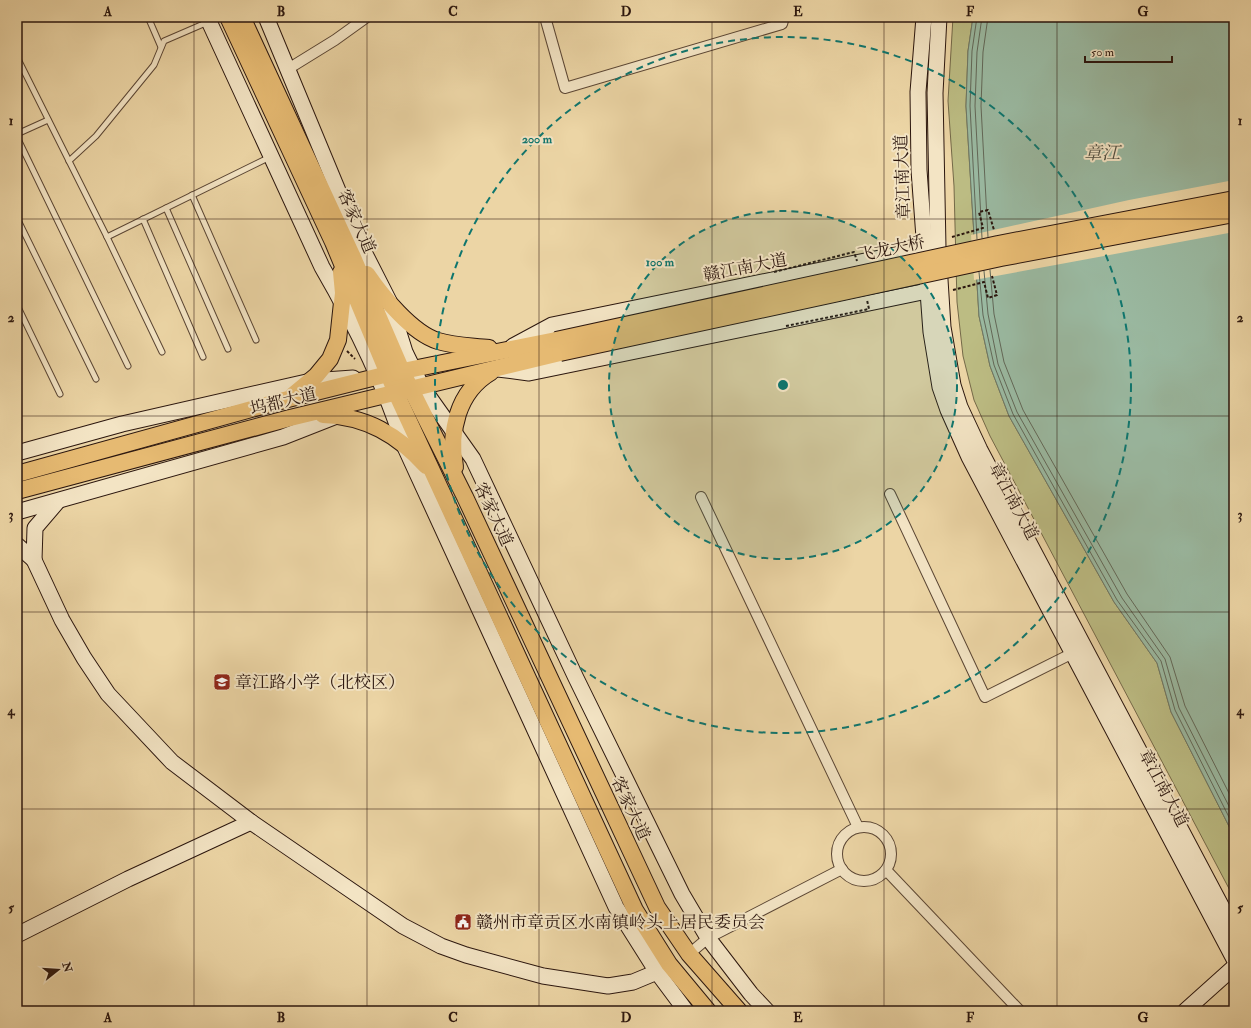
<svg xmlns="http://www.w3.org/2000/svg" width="1251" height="1028" font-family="'IM FELL Double Pica','Noto Serif SC',serif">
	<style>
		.green { fill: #bcbc83; stroke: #746948 }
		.water { fill: #9ab9a1; stroke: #6e7866 }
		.pier { fill: #ecd5a5 }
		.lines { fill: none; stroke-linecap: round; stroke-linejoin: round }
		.shore { stroke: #626858; stroke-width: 1 }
		.lane-casing { stroke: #5b4634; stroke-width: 7 }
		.street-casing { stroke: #5b4634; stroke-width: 12 }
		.secondary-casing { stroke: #2b160e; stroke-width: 17 }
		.primary-casing { stroke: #2b160e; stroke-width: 18 }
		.path { stroke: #2b160e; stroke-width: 2; stroke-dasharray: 3 2; stroke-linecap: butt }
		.lane { stroke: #f3e4c4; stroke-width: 5 }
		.street { stroke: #f3e4c4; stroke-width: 10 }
		.secondary { stroke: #f3e4c4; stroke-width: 15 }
		.primary { stroke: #e6ba72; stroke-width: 16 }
		.primary-bridge-casing { stroke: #2b160e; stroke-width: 18; stroke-linecap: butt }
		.path-bridge { stroke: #2b160e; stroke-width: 2; stroke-dasharray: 3 2; stroke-linecap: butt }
		.primary-bridge { stroke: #e6ba72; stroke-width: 16 }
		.grid { fill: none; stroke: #2b160e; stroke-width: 1; stroke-opacity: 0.55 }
		.ring { fill: none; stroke: #0f766e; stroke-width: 2; stroke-dasharray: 7 5 }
		.labels { text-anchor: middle; stroke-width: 4; stroke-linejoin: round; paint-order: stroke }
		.street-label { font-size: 17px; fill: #2b160e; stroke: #f3e4c4 }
		.poi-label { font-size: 17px; fill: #2b160e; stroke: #f3e4c4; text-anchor: start }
		.water-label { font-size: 18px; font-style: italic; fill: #524f41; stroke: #f3e4c4 }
		.centre { fill: #0f766e; stroke: #f3e4c4; stroke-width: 2 }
		.ring-label { font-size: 12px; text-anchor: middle; font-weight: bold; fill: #0f766e; stroke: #f3e4c4; stroke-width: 4; stroke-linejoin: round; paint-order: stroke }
		.neatline { fill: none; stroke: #2b160e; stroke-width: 1.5 }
		.grid-label { font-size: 13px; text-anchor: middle; font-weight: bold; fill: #2b160e }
	</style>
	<rect width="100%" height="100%" fill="#ecd5a5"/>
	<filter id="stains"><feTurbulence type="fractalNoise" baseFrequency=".005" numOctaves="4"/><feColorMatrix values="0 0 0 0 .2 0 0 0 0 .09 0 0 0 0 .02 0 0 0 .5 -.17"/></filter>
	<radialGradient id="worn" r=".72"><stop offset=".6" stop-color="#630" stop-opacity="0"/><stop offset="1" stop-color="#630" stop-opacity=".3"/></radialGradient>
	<!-- green -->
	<path class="green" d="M 953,17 L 973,17 L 968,51 L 966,106 L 979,316 L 990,366 L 1009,416 L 1114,602 L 1157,663 L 1171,712 L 1234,836 L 1234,898 L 990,436 L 974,400 L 963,356 L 957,302 L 954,186 L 948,101 Z"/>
	<!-- water -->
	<path class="water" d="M 973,17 L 1234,17 L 1234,836 L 1171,712 L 1157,663 L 1114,602 L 1009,416 L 990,366 L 979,316 L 966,106 L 968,51 Z"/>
	<!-- pier -->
	<path class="pier" d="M 1234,180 L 1234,232 L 974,280 L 971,235 L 1129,200 Z"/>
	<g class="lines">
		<!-- shore -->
		<g class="shore">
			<path d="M 977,17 L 972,51 L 970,106 L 977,239"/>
			<path d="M 982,17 L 977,52 L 975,106 L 982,238"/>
			<path d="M 988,17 L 983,52 L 981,106 L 988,237"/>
			<path d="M 990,270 L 994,314 L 1004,362 L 1023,410 L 1127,594 L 1170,657 L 1185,706 L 1234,803"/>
			<path d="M 984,271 L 988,314 L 998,364 L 1017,412 L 1122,598 L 1165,659 L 1179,708 L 1234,816"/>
			<path d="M 979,272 L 983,315 L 994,365 L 1013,414 L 1117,600 L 1161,661 L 1175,710 L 1234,827"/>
		</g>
		<!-- lane casing -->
		<g class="lane-casing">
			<g id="lane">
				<path d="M 148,17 L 161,47"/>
				<path d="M 17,57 L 107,237 L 162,352"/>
				<path d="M 17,134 L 48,120"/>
				<path d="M 17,137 L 128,366"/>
				<path d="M 69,161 L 96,136 L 154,65 L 164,41 L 208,22"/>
				<path d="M 192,195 L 256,340"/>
				<path d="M 166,208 L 228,349"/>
				<path d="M 17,218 L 96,379"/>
				<path d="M 143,219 L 203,357"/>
				<path d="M 107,237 L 270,157"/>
				<path d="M 17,305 L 60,394"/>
			</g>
		</g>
		<!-- street casing -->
		<g class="street-casing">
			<g id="street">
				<path d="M 545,17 L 565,88 L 782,24 L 784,17"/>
				<path d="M 288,69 L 335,40 L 367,17"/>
				<path d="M 890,494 L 985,697 L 1073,653"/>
				<path d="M 701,497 L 858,827"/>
				<circle cx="864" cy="854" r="27"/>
				<path d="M 886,870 L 1020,1011"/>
				<path d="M 689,954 L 708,938 L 842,869"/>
			</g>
		</g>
		<!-- secondary casing -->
		<g class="secondary-casing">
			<g id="secondary">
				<path d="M 207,17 L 322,267 C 355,324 384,383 404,445 L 616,907 L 657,972 L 686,1011"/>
				<path d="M 266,17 L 361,246 L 389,301 L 405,352 L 422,387 L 473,459 L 576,678 L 682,894 L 708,938 L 751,994 L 767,1011"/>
				<path d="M 924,17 L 918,92 L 919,170 L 931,332 L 940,387 L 948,410 L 969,457 L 1234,959"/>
				<path d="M 939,17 L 935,93 L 938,248 L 943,327 L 953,385 L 960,407 L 980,450 L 1234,930"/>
				<path d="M 513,346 L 552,325 L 924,249"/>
				<path d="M 498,369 L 529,373 L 927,291"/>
				<path d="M 17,453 L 122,424 L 311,381 L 353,378"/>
				<path d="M 17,512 L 283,437 L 339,415"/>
				<path d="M 17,545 L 34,560 L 35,528 L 58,501"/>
				<path d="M 34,560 L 62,620 L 84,658 L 108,694 L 172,762 L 251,822 L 403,926 L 441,946 L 466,955 L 543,976 L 608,986 L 633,982 L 657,972 L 664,967"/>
				<path d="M 17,935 L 128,879 L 251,822"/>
				<path d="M 1185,1011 L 1234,967"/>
			</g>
		</g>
		<!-- primary casing -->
		<g class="primary-casing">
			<g id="primary">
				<path d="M 228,17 L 333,242 L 396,393 L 635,910 L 669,964 L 708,1011"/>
				<path d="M 242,17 L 352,255 L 402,371 L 465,497 L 657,907 L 689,954 L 739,1011"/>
				<path d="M 367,274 C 382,296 412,333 438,341 C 454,346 472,346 489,348"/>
				<path d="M 293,395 L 316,376 L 330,359 L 338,340 L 343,293 L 341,272"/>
				<path d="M 323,415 C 366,416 398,435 426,466"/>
				<path d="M 455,467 C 449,432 457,392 491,372"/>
				<path d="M 17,474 L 284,400 L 388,374 L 556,340"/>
				<path d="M 17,491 L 290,418 L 560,353"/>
			</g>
		</g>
		<!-- path -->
		<g class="path">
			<path d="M 952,237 L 983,228 L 979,212 L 988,210 L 994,230"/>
			<path d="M 953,290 L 984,282 L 988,298 L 997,295 L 992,276"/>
			<path d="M 347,351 L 355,359"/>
		</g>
		<!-- lane -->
		<use href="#lane" class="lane"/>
		<!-- street -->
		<use href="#street" class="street"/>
		<!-- secondary -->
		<use href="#secondary" class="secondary"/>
		<!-- primary -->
		<use href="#primary" class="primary"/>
		<!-- primary-bridge casing -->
		<g class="primary-bridge-casing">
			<g id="primary-bridge">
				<path d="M 556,340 L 998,244 L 1234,199"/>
				<path d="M 560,353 L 1001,258 L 1234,214"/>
			</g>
		</g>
		<!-- path-bridge -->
		<g class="path-bridge">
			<path d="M 774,272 L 854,252 L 857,261"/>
			<path d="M 786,326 L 869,309 L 867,300"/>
		</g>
		<!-- primary-bridge -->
		<use href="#primary-bridge" class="primary-bridge"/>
	</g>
	<!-- grid -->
	<path class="grid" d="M 194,17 L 194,1011M 367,17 L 367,1011M 539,17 L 539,1011M 712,17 L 712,1011M 884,17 L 884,1011M 1057,17 L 1057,1011M 17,219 L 1234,219M 17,416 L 1234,416M 17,612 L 1234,612M 17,809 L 1234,809"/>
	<!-- distance rings -->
	<circle cx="783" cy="385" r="174" fill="#0f766e" fill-opacity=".12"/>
	<g class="ring">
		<circle cx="783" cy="385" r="174"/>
		<circle cx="783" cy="385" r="348"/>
	</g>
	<!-- icons -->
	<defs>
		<g id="school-square" transform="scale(0.9)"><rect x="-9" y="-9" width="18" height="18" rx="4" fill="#8f2418" stroke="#f3e4c4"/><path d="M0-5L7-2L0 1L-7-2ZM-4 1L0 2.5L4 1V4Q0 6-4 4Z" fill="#fff"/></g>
		<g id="civic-square" transform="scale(0.9)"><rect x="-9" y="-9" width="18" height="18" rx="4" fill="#8f2418" stroke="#f3e4c4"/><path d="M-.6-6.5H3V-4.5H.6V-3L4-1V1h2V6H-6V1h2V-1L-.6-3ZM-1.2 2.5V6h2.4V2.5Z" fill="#fff"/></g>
	</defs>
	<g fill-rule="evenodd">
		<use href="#school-square" x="222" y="682"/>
		<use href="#civic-square" x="463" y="922"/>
	</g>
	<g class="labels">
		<!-- street labels -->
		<g class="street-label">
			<text transform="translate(902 177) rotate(-92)" y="6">章江南大道</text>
			<text transform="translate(357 221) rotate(66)" y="6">客家大道</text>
			<text transform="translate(891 248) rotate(-12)" y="6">飞龙大桥</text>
			<text transform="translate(745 267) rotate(-11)" y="6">赣江南大道</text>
			<text transform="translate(283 401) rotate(-14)" y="6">坞都大道</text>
			<text transform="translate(1014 501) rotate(62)" y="6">章江南大道</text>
			<text transform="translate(494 514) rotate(65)" y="6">客家大道</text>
			<text transform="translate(1164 788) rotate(62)" y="6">章江南大道</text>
			<text transform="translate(631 808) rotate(65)" y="6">客家大道</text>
		</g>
		<!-- poi labels -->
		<g class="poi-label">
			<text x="235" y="688">章江路小学（北校区）</text>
			<text x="476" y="928">赣州市章贡区水南镇岭头上居民委员会</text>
		</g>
		<!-- water labels -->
		<g class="water-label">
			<text x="1102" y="159">章江</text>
		</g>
	</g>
	<circle cx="783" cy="385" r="6" class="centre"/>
	<g class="ring-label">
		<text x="537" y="143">200 m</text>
		<text x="660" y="266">100 m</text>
	</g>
	<!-- margin -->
	<rect width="1251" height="1028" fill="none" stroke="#ecd5a5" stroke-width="44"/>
	<!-- north arrow -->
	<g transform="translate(58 970) rotate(73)" stroke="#f3e4c4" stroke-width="3" paint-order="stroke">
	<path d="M0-3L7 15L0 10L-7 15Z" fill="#2b160e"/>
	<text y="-6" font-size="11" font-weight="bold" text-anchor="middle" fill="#2b160e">N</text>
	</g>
	<!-- scale -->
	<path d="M1085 56v6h87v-6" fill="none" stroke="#2b160e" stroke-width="2"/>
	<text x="1091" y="56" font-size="12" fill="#2b160e" stroke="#f3e4c4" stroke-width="3" paint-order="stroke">50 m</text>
	<rect x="22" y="22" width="1207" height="984" class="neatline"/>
	<g class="grid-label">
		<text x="108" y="16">A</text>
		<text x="281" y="16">B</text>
		<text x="453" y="16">C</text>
		<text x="626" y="16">D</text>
		<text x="798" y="16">E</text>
		<text x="970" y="16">F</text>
		<text x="1143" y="16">G</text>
		<text x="11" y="125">1</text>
		<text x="1240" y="125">1</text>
		<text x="11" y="322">2</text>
		<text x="1240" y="322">2</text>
		<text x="11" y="519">3</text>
		<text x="1240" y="519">3</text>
		<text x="11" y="715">4</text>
		<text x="1240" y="715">4</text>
		<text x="11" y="912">5</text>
		<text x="1240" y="912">5</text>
		<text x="108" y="1022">A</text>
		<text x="281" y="1022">B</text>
		<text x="453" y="1022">C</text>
		<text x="626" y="1022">D</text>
		<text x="798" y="1022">E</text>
		<text x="970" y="1022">F</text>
		<text x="1143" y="1022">G</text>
	</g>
	<rect width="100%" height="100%" filter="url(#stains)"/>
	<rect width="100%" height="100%" fill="url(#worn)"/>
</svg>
